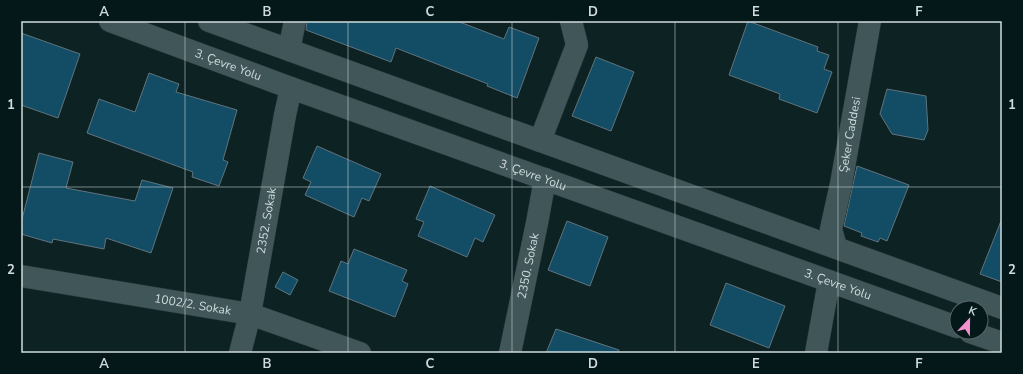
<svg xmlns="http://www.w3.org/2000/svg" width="1023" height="374" font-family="'Nunito Sans',sans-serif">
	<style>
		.building { fill: #134d65; stroke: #60737d }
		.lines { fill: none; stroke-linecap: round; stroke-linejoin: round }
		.street-casing { stroke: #2e393b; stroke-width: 23 }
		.secondary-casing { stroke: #2e393b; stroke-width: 23 }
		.street { stroke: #405658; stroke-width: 22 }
		.secondary { stroke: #405658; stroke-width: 22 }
		.grid { fill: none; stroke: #cfdbdc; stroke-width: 1; stroke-opacity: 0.55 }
		.labels { text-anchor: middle; stroke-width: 3; stroke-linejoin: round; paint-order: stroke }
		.street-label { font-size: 12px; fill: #cfdbdc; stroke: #04181a }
		.neatline { fill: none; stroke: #cfdbdc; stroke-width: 1.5 }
		.grid-label { font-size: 13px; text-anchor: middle; font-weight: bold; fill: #cfdbdc }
	</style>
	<rect width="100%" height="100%" fill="#0d2223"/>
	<!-- building -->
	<g class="building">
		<path d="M 307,21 L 457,21 L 504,39 L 509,27 L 539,38 L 517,98 L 487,86 L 488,84 L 396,48 L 391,62 L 306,30 Z"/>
		<path d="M 748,21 L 818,47 L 817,51 L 829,55 L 824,69 L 832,72 L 817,113 L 779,99 L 780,94 L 729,75 Z"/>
		<path d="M 21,33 L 80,54 L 58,118 L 21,105 Z"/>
		<path d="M 596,57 L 634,72 L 611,131 L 572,116 Z"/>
		<path d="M 149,73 L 179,84 L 176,92 L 237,110 L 223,160 L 228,162 L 219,186 L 192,177 L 193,172 L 87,133 L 99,99 L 135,112 Z"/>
		<path d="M 887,89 L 926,96 L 928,130 L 924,140 L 892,134 L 880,114 Z"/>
		<path d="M 317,146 L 381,174 L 369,201 L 362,198 L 354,217 L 305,195 L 311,182 L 303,178 Z"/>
		<path d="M 39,153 L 73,162 L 66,188 L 135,201 L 142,180 L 173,188 L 151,253 L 106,238 L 104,249 L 53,239 L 52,243 L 21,234 L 21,223 Z"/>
		<path d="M 857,166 L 909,185 L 887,241 L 880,238 L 878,242 L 861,236 L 862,233 L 844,226 Z"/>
		<path d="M 430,186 L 495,215 L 483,242 L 475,238 L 467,257 L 418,236 L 424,222 L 416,219 Z"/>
		<path d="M 567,221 L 608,237 L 590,286 L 548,270 Z"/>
		<path d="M 1001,221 L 1002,221 L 1002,282 L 980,274 Z"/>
		<path d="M 354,249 L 407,270 L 402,281 L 408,284 L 395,317 L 329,291 L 341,261 L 348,264 Z"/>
		<path d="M 283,272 L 298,280 L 290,295 L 275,287 Z"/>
		<path d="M 726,283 L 785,306 L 769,348 L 710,325 Z"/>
		<path d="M 556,329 L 619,350 L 618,353 L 546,353 Z"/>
	</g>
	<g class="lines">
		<!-- street casing -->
		<g class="street-casing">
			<g id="street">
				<path d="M 289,50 L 295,21"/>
				<path d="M 540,141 L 577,45 L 571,21"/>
				<path id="s1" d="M 21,276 L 250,314 L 360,353"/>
				<path id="s2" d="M 240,353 L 250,314 L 285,115 L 291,88"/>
				<path id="s3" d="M 510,353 L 537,223 L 545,179"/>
			</g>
		</g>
		<!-- secondary casing -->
		<g class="secondary-casing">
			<g id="secondary">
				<path id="s4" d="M 110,21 L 291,88 L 957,327"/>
				<path d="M 209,21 L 1002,308"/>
				<path id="s5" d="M 836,247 L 831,229 L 841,184 L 870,21"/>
				<path d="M 970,332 L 1002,343"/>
				<path d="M 816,353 L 829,281"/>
			</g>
		</g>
		<!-- street -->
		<use href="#street" class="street"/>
		<!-- secondary -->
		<use href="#secondary" class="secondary"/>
	</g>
	<!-- grid -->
	<path class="grid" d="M 185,21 L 185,353M 348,21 L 348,353M 512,21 L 512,353M 675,21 L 675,353M 838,21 L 838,353M 21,187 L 1002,187"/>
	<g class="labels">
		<!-- street labels -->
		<g class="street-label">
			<text dy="4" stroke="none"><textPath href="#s4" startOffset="126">3. Çevre Yolu</textPath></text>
			<text dy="4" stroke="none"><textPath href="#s5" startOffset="115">Şeker Caddesi</textPath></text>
			<text dy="4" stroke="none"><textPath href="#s4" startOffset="450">3. Çevre Yolu</textPath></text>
			<text dy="4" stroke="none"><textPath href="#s2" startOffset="135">2352. Sokak</textPath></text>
			<text dy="4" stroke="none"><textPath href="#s3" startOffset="89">2350. Sokak</textPath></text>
			<text dy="4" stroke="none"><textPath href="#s4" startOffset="774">3. Çevre Yolu</textPath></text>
			<text dy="4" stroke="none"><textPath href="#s1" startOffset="174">1002/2. Sokak</textPath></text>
		</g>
	</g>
	<!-- border -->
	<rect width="1023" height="374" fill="none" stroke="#04181a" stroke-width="44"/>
	<!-- north arrow -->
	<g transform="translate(969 320) rotate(22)"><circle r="19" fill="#04181a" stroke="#556668"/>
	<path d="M0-3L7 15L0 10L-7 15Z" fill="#f690cf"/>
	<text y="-6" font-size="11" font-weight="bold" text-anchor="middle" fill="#cfdbdc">K</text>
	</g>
	<rect x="22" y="22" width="979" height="330" class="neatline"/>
	<g class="grid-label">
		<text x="104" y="16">A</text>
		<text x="267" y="16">B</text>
		<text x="430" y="16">C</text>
		<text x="593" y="16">D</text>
		<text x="756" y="16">E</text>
		<text x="919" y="16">F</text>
		<text x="11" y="109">1</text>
		<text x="1012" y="109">1</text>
		<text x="11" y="274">2</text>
		<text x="1012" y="274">2</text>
		<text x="104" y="368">A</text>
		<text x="267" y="368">B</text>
		<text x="430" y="368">C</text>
		<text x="593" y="368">D</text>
		<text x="756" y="368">E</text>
		<text x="919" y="368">F</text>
	</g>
</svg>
